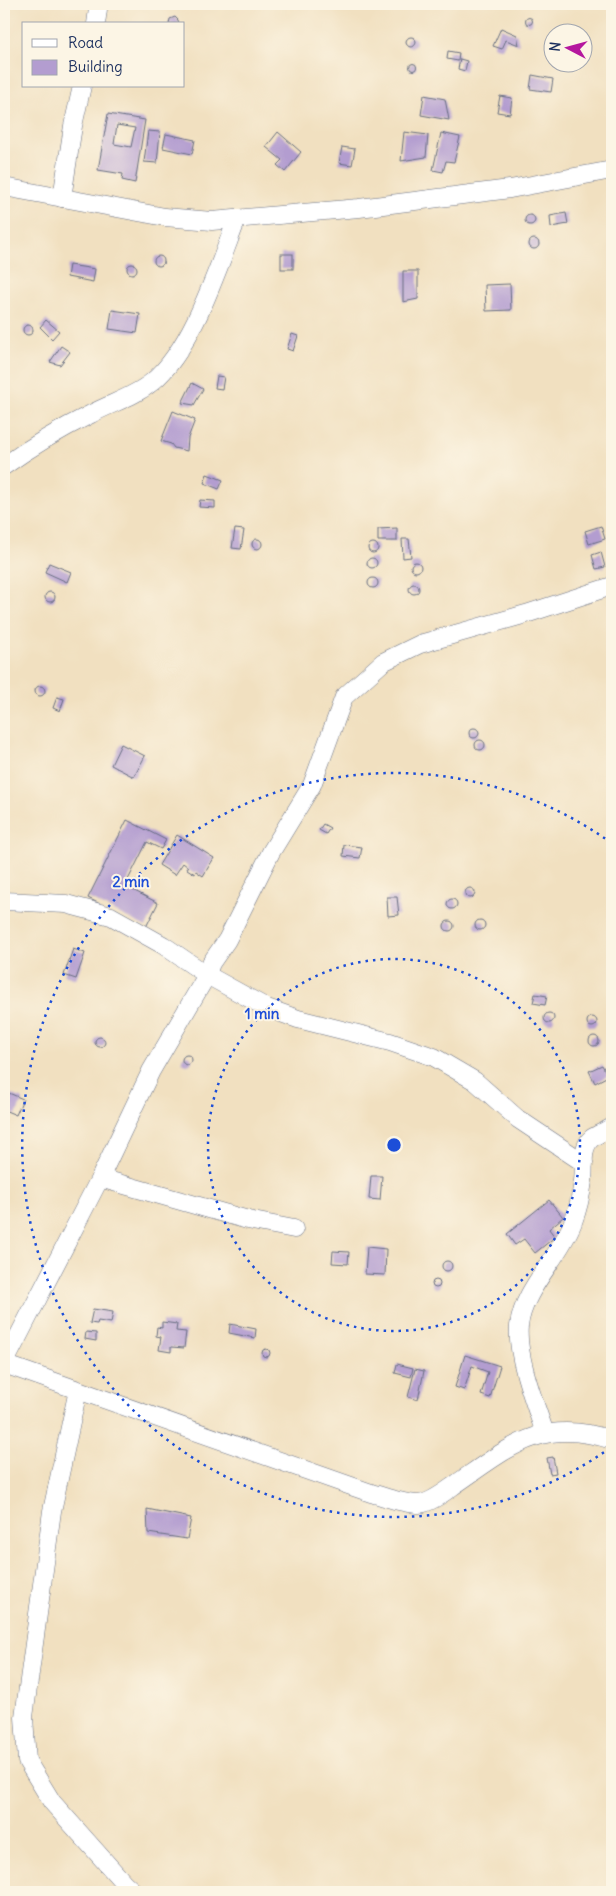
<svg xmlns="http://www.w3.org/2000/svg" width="616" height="1896" font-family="Delius,sans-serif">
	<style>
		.building { fill: #b39dd0; fill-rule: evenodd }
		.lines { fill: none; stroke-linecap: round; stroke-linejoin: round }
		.street-casing { stroke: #666d80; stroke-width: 19 }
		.street { stroke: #fff; stroke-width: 18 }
		.ring { fill: none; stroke: #1d4ed8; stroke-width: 2.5; stroke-dasharray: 2.5 5 }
		.centre { fill: #1d4ed8; stroke: #fcf5e5; stroke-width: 2.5 }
		.ring-label { font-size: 15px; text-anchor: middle; font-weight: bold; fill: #1d4ed8; stroke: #fcf5e5; stroke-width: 4; stroke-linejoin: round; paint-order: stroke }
	</style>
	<rect width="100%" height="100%" fill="#fcf5e5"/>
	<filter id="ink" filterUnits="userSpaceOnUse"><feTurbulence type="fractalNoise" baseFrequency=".02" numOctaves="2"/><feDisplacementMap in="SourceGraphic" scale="10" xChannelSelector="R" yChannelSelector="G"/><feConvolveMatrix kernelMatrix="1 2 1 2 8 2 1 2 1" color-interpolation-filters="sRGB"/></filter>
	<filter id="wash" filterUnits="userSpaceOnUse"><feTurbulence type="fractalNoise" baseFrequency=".0096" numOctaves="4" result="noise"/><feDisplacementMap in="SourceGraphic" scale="20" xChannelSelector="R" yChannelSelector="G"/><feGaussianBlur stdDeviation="1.12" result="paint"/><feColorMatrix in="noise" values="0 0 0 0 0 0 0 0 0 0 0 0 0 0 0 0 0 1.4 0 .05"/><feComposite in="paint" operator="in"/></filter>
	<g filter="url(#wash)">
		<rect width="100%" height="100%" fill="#f1e0c0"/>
		<g id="blocks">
			<!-- building -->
			<g class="building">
				<path d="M 175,17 L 178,20 L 179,24 L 169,24 L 170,19 Z"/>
				<circle cx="529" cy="21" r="3.5"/>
				<path d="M 501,28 L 517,35 L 519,45 L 506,40 L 502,49 L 493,46 Z"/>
				<circle cx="411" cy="42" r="5"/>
				<path d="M 448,51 L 459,53 L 458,61 L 447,59 Z"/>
				<path d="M 460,59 L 467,61 L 465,71 L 458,69 Z"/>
				<circle cx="413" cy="67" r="3.5"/>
				<path d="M 532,75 L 553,79 L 551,92 L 530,89 Z"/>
				<path d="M 424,95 L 445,99 L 449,120 L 421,115 Z"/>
				<path d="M 500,96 L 512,98 L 510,114 L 497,112 Z"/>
				<path d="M 108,114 L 145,120 L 135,183 L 122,180 L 123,174 L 98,170 ZM 117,125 L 135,128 L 131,147 L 114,144 Z"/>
				<path d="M 148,131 L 160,132 L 157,163 L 144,162 Z"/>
				<path d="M 278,132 L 301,152 L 285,172 L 277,165 L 282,160 L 266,147 Z"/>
				<path d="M 404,132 L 428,135 L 426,157 L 401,161 Z"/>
				<path d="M 441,133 L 460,137 L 454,162 L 446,161 L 443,172 L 433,170 Z"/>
				<path d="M 166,134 L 195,140 L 192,154 L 163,148 Z"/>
				<path d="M 342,147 L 355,149 L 352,165 L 339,163 Z"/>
				<path d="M 566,213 L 568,224 L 551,227 L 550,216 Z"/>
				<circle cx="530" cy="220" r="5"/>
				<circle cx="534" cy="244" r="5"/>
				<rect x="281" y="254" width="12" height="15"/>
				<circle cx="159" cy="261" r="5"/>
				<circle cx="132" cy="269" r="5"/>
				<path d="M 69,265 L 95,269 L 93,282 L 67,277 Z"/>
				<path d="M 403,271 L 418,271 L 418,299 L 403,302 Z"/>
				<path d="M 510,284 L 511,310 L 486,311 L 485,285 Z"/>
				<path d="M 112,310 L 140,314 L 137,333 L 109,329 Z"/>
				<path d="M 46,320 L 59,331 L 52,339 L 40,327 Z"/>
				<circle cx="28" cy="330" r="5"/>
				<path d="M 292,334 L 298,336 L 293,351 L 287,349 Z"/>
				<path d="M 61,346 L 70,352 L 60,365 L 50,362 Z"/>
				<path d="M 217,376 L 224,377 L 222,389 L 215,388 Z"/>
				<path d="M 192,383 L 203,389 L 194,405 L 182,403 Z"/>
				<path d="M 173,411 L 195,420 L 188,438 L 187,451 L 174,448 L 171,444 L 161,441 Z"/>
				<path d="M 207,474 L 223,480 L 219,489 L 204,483 Z"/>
				<path d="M 200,500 L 215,501 L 215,508 L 199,507 Z"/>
				<path d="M 601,526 L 605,539 L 589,544 L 585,531 Z"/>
				<path d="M 397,528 L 397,541 L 378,541 L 378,529 Z"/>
				<path d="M 235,529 L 244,530 L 241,549 L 232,548 Z"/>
				<circle cx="257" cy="544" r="5"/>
				<path d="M 402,539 L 409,539 L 411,557 L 403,558 Z"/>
				<circle cx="373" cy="548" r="5"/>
				<path d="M 601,552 L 605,567 L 596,569 L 592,555 Z"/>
				<circle cx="372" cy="563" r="5"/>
				<circle cx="416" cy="567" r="5"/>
				<path d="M 49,563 L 71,572 L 67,582 L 45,572 Z"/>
				<circle cx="373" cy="583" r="5"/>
				<circle cx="414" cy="589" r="5"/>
				<circle cx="50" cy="597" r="5"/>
				<circle cx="40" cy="691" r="5"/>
				<path d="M 57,697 L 64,699 L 60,711 L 53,708 Z"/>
				<circle cx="474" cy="733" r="5"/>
				<circle cx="480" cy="745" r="5"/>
				<path d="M 121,744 L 145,756 L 134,777 L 111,765 Z"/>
				<path d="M 127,820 L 166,840 L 161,849 L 147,842 L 125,886 L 158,903 L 146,927 L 88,898 Z"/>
				<path d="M 323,824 L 330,828 L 326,834 L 319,830 Z"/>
				<path d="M 177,835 L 214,858 L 203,876 L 196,871 L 195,874 L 187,869 L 188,867 L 183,863 L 175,875 L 159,865 Z"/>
				<path d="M 344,845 L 362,847 L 360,858 L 343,856 Z"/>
				<circle cx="470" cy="893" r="5"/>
				<path d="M 387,897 L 397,897 L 399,915 L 388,916 Z"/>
				<circle cx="452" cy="904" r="5"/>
				<circle cx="480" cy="925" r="5"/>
				<circle cx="449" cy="926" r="5"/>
				<path d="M 73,949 L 85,953 L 76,979 L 64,975 Z"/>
				<path d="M 535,994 L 547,996 L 545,1005 L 533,1003 Z"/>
				<circle cx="549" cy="1018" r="5"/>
				<circle cx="592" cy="1022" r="5"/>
				<circle cx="594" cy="1041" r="5"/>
				<circle cx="100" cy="1042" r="5"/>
				<circle cx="187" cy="1060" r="5"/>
				<path d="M 602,1065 L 608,1076 L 595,1083 L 589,1071 Z"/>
				<path d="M 4,1091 L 23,1099 L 16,1115 L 4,1110 Z"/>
				<path d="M 371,1176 L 382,1176 L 380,1200 L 369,1199 Z"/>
				<path d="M 549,1200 L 563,1217 L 549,1229 L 555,1237 L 535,1253 L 524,1239 L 515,1245 L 507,1234 Z"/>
				<path d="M 367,1247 L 386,1249 L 385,1275 L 365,1274 Z"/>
				<path d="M 333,1251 L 349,1252 L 348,1264 L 332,1263 Z"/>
				<circle cx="447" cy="1266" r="5"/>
				<circle cx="436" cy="1284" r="4"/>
				<path d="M 93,1309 L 113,1312 L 111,1323 L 98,1321 L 97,1324 L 90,1323 Z"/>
				<path d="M 162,1322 L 177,1324 L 176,1331 L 186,1332 L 184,1348 L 171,1347 L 171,1352 L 159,1350 L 161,1337 L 156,1336 L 157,1327 L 162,1328 Z"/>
				<path d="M 230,1324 L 256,1329 L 255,1338 L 229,1333 Z"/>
				<path d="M 86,1332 L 96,1333 L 96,1341 L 85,1339 Z"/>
				<circle cx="266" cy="1353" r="4"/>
				<path d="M 465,1355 L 500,1366 L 490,1398 L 481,1395 L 488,1372 L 472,1366 L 464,1390 L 455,1387 Z"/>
				<path d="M 397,1364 L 413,1368 L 411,1377 L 395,1373 Z"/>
				<path d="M 415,1369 L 424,1371 L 418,1400 L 408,1397 Z"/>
				<path d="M 553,1457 L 556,1473 L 550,1474 L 547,1458 Z"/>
				<path d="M 147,1509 L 191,1518 L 187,1539 L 148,1533 Z"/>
			</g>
		</g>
	</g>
	<g filter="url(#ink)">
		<use href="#blocks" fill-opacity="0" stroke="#666d80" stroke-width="1"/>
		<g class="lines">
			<!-- street casing -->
			<g class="street-casing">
				<g id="street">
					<path d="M 96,24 L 98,9 L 97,4"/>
					<path d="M 4,187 L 165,217 L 212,221 L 359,208 L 510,189 L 612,170"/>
					<path d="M 62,198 L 73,126 L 82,86"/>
					<path d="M 4,466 C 32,446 61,429 91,414 C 111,403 134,397 152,382 C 192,350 218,267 237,219"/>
					<path d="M 4,901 L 66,904 L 111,916 L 163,945 L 207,975 L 267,1008 L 298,1019 L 390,1042 L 434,1057 L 475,1081 L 518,1119 L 584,1163"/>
					<path d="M 100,1178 L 248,1220 L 294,1229"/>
					<path d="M 4,1364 L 100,1178 L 151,1071 L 207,975 L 211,963 L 227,940 L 271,852 L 312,785 L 344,697 L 383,662 L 420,644 L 526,614 L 612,586"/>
					<path d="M 4,1364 L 371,1493 C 386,1497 403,1504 419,1504 C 431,1503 446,1491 456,1484 C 511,1446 542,1417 612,1440"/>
					<path d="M 78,1390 L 52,1511 L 24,1717 L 27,1761 L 52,1802 L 124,1883 L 134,1892"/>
					<path d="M 545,1433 C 535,1404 516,1356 519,1326 C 523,1289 560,1257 573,1222 C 578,1209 581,1196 583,1181 C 585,1168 580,1148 592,1138 C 598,1134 606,1131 612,1127"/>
				</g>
			</g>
			<!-- street -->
			<use href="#street" class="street"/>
		</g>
	</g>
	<!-- distance rings -->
	<g class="ring">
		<circle cx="394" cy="1145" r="186"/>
		<path d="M610 1448A372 372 0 1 1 610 842"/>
	</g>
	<circle cx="394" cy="1145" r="8" class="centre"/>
	<g class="ring-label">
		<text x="131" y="887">2 min</text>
		<text x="262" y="1019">1 min</text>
	</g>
	<!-- margin -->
	<rect width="616" height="1896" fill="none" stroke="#fcf5e5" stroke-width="20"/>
	<!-- legend -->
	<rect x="22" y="22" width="162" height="65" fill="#fcf5e5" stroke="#a2a6af"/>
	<rect x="32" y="39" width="25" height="8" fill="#ffffff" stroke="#a2a6af"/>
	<text x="68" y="48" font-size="15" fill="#1b2f5e">Road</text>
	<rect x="32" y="60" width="25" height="15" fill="#b39dd0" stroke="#a2a6af"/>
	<text x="68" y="72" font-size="15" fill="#1b2f5e">Building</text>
	<!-- north arrow -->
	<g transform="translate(568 48) rotate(276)"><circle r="24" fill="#fcf5e5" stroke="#a2a6af"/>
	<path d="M0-4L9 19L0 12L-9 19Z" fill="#b5179e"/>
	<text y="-8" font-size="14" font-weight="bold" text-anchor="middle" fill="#1b2f5e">N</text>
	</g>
</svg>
